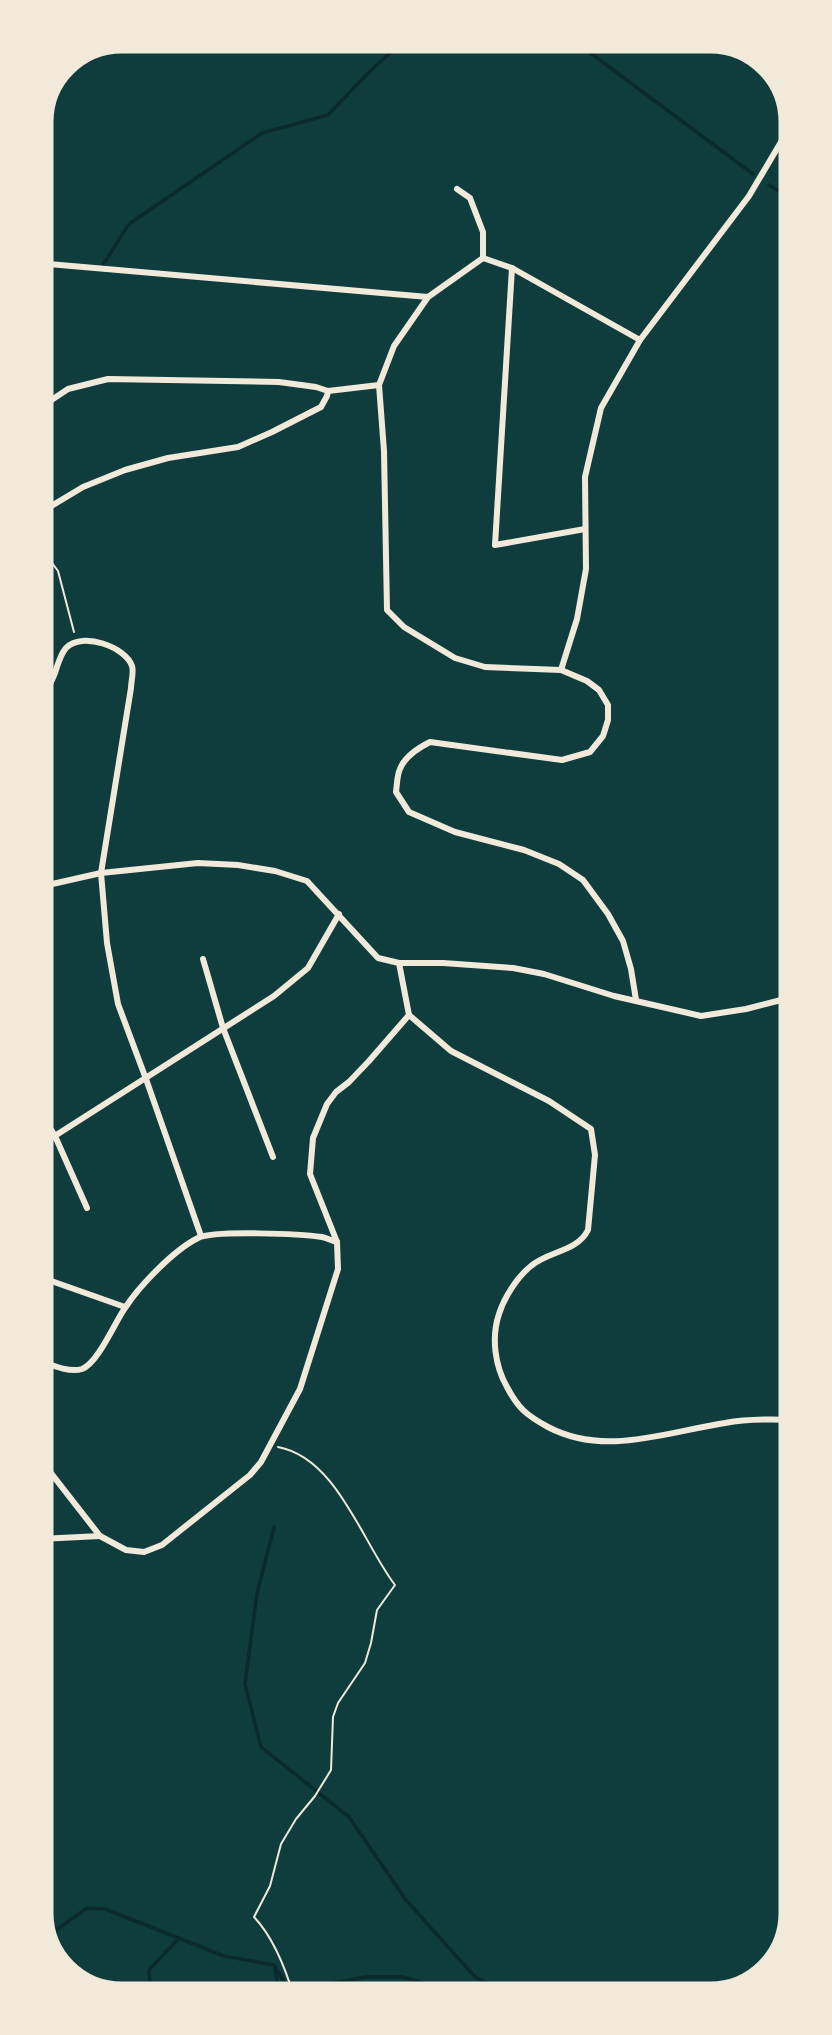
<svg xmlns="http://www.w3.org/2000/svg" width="832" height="2035" font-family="Lato,sans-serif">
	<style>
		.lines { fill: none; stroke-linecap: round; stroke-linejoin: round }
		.stream { stroke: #0a2a2b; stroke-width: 3.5 }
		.path { stroke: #f1e9da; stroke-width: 2 }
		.minor { stroke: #f1e9da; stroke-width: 6 }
		.rim { fill: none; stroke: #f1e9da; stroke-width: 9 }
	</style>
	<rect width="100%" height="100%" fill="#0f3d3e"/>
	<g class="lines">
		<!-- stream -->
		<g class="stream">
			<path d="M 569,37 L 753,174"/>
			<path d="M 769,185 L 791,198"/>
			<path d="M 101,268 L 129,224 L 262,133 L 328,115 L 370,71 L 398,46 L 418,37"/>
			<path d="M 274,1527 L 257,1593 L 245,1684 L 261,1747 L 349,1817 L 406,1900 L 475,1977 L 511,1995"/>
			<path d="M 42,1940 L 87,1908 L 105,1909 L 224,1956 L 274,1965 L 286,1985 L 310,1987 L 366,1977 L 403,1977 L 466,1996"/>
			<path d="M 275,1968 L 279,1997"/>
			<path d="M 151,1998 L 149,1970 L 179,1938"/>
		</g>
		<!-- path -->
		<g class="path">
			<path d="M 38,544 L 58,571 L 74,632"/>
			<path d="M 278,1447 C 337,1458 362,1542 395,1585 L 377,1610 L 371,1643 L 365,1663 L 338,1703 L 333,1717 L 331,1770 L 315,1796 L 296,1819 L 281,1844 L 270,1886 L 254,1917 C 274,1938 286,1970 294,1997"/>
		</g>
		<!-- minor -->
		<g class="minor">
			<path d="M 457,189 L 470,198 L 483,232 L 483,258"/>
			<path d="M 37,263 L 428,297"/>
			<path d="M 512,268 L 495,545 L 585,529"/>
			<path d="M 38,409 L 68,389 L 108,379 L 279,382 L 316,387 L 328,391 L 379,385"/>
			<path d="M 38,514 L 83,487 L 125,470 L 168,458 L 238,447 L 272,432 L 321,407 L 327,396 L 328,391"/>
			<path d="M 561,670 L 577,619 L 586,569 L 585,477 L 601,408 L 640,340 L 749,196 L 791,125"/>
			<path d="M 38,708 C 44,696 50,685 55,673 C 58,664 60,655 66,648 C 82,631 126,647 132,666 C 134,672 131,682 131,688 L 101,873 L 107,943 L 118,1004 L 146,1079 L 201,1236"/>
			<path d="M 39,887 L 101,873 L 198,863 L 238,865 L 275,871 L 307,881 L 378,958 L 399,963 L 443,963 L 513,968 L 544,974 L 614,996 L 701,1016 L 746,1009 L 793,997"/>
			<path d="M 203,959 L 223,1028 L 273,1157"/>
			<path d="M 636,1000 L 631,969 L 623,941 L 608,914 L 583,880 L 559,864 L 524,850 L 455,832 L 409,812 L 396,792 C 397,785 397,775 400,769 C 405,756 418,748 430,742 L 562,760 L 590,752 L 603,736 L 608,720 L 608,705 L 599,690 L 587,681 L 561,670 L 485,667 L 455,658 L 404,627 L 387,610 L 384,451 L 379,385 L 394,346 L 428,297 L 483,258 L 512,268 L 640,340"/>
			<path d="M 409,1015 L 451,1051 L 549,1101 L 591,1129 L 595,1155 L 588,1230 C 577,1252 548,1251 531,1266 C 517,1277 504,1298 499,1314 C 491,1338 495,1366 507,1387 C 518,1408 526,1415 548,1427 C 605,1457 666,1432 725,1423 C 747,1419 771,1419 794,1420"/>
			<path d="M 39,1110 L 55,1136 L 87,1208"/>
			<path d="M 39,1146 L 274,996 L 308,968 L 339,914"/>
			<path d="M 40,1277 L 125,1307"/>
			<path d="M 40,1361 C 51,1365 70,1373 82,1369 C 98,1363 115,1322 125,1308 C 140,1285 174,1250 198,1238 C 214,1230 302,1234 322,1237 C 327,1238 332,1241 337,1242"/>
			<path d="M 40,1459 L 100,1536 L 126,1550 L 144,1552 L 162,1545 L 250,1475 L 261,1462 L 300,1389 L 338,1269 L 337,1242 L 310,1174 L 313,1138 L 327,1104 L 336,1092 L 349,1082 L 369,1061 L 409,1015 L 399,963"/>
			<path d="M 40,1539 L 100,1536"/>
		</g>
	</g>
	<!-- crop -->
	<path d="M0 0H832V2035H0ZM122 49H710A73 73 0 0 1 783 122V1913A73 73 0 0 1 710 1986H122A73 73 0 0 1 49 1913V122A73 73 0 0 1 122 49Z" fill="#f1e9da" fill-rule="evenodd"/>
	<path class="rim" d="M122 49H710A73 73 0 0 1 783 122V1913A73 73 0 0 1 710 1986H122A73 73 0 0 1 49 1913V122A73 73 0 0 1 122 49Z"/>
</svg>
